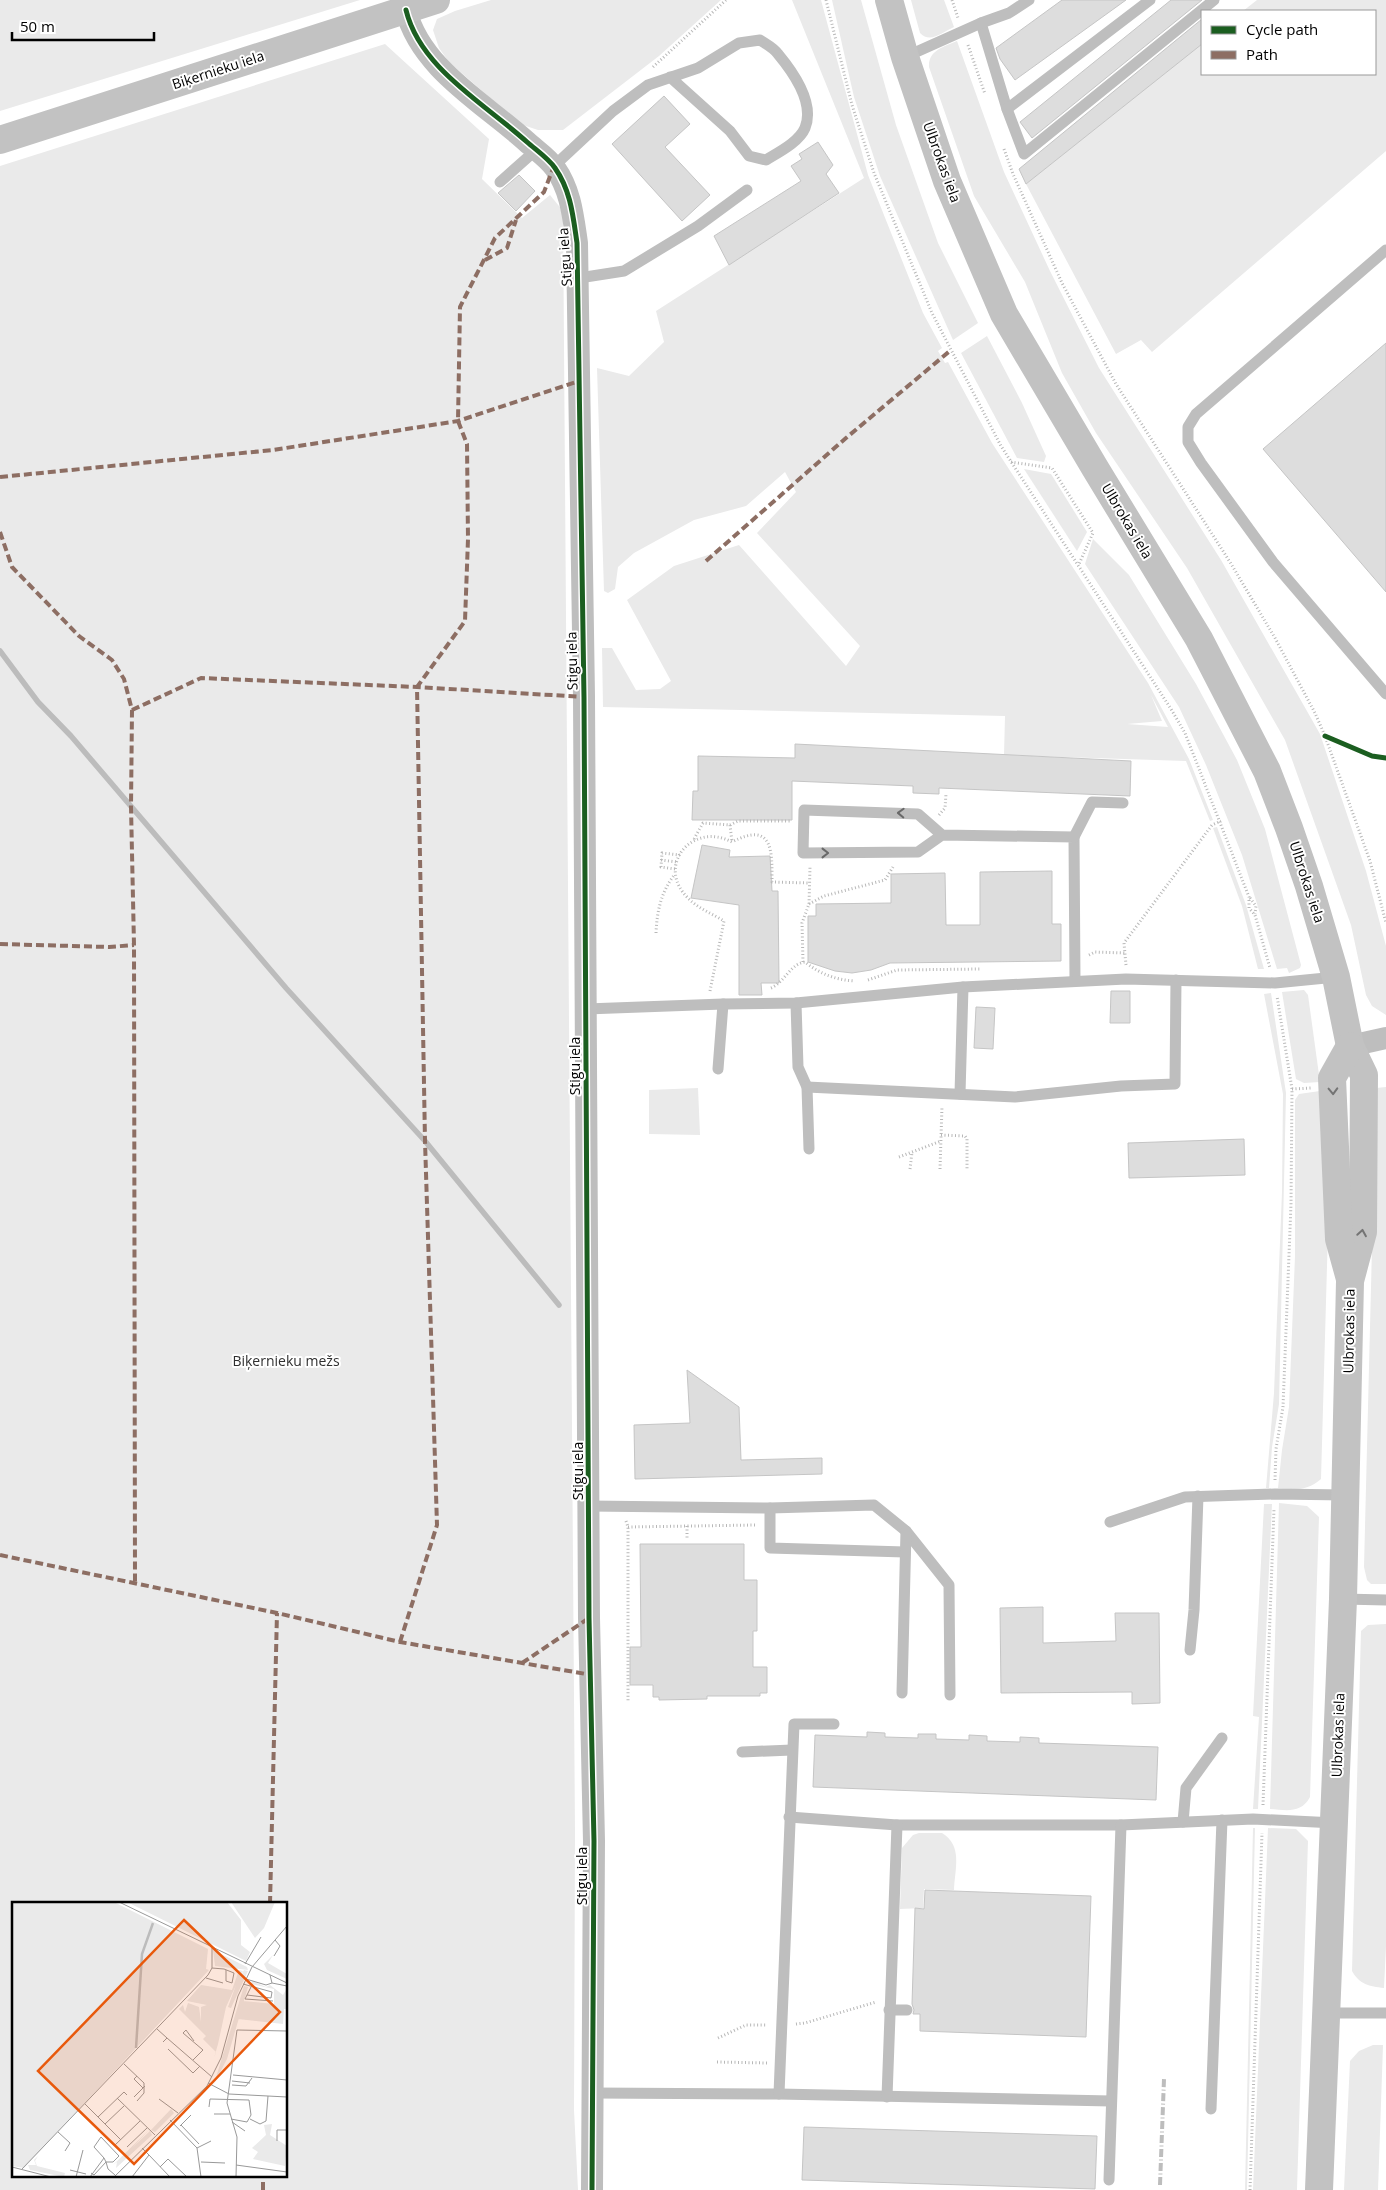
<svg xmlns="http://www.w3.org/2000/svg" width="1386" height="2190" font-family="'Open Sans',sans-serif">
	<style>
		.green { fill: #eaeaea; fill-rule: evenodd }
		.lines { fill: none; stroke-linecap: round; stroke-linejoin: round }
		.stream { stroke: #bcbcbc; stroke-width: 5.5 }
		.building { fill: #ddd; stroke: #c5c5c5 }
		.path { stroke: #b8b8b8; stroke-width: 3; stroke-dasharray: 1 2.5; stroke-linecap: butt }
		.service { stroke: #bebebe; stroke-width: 11 }
		.minor { stroke: #bebebe; stroke-width: 22 }
		.secondary { stroke: #c2c2c2; stroke-width: 28 }
		.rail { stroke: #bdbdbd; stroke-width: 4; stroke-dasharray: 8 2.5 1 2.5; stroke-linecap: butt }
		.quiet { stroke: #8d6e63; stroke-width: 4; stroke-dasharray: 8 4; stroke-linecap: butt }
		.cycleway-casing { stroke: #fff; stroke-width: 8 }
		.cycleway { stroke: #1b5e20; stroke-width: 5 }
		.oneway { stroke: #686868 }
		.oneway2 { stroke: #747474 }
		.labels { text-anchor: middle; stroke-width: 4; stroke-linejoin: round; paint-order: stroke }
		.street-label { font-size: 14px; fill: #000; stroke: #fff }
		.park-label { font-size: 14px; fill: #303030; stroke: #fff }
		.inset-river { fill: none; stroke: #bcbcbc; stroke-width: 2.5 }
		.inset-road { fill: none; stroke: #999; stroke-width: 1 }
		.view { fill: #e8590c; fill-opacity: 0.15; stroke: #e8590c; stroke-width: 2.5 }
		.inset-edge { fill: none; stroke: #000; stroke-width: 2.5 }
	</style>
	<rect width="100%" height="100%" fill="#fff"/>
	<!-- green -->
	<g class="green">
		<path d="M 0,0 L 360,0 L 0,111 Z"/>
		<path d="M 491,0 L 721,0 L 659,56 L 563,130 L 538,130 L 520,124 L 449,62 L 439,48 L 433,30 L 437,19 L 455,11 Z"/>
		<path d="M 792,0 L 821,0 L 868,175 L 923,313 L 942,348 L 938,351 L 945,363 L 948,362 L 992,443 L 1148,683 L 1189,759 L 1213,820 L 1210,821 L 1186,761 L 1004,755 L 1005,716 L 603,707 L 602,648 L 612,648 L 636,690 L 660,689 L 671,681 L 627,600 L 674,566 L 739,545 L 846,666 L 860,646 L 757,533 L 796,492 L 785,472 L 746,506 L 694,520 L 634,553 L 618,567 L 615,589 L 608,593 L 604,591 L 597,368 L 629,376 L 664,342 L 656,311 L 864,178 ZM 1151,695 L 1168,727 L 1127,724 L 1162,721 Z"/>
		<path d="M 832,0 L 861,0 L 896,125 L 938,243 L 978,323 L 953,340 L 880,176 L 854,97 Z"/>
		<path d="M 911,0 L 944,0 L 954,27 C 943,32 930,44 920,33 Z"/>
		<path d="M 1257,0 L 1386,0 L 1386,151 L 1152,352 L 1141,340 L 1116,354 L 1026,184 L 1202,44 L 1202,74 L 1375,74 L 1375,11 L 1243,11 Z"/>
		<path d="M 957,41 L 1004,172 L 1050,271 L 1099,368 L 1221,560 L 1320,734 L 1366,871 L 1386,946 L 1386,1015 L 1372,1006 L 1366,995 L 1351,925 L 1285,740 L 1187,568 L 1096,433 L 1062,373 L 1025,282 L 974,196 L 929,67 C 928,50 944,47 957,41 Z"/>
		<path d="M 385,44 L 489,139 L 482,179 L 522,218 L 550,195 L 563,211 L 575,1833 L 574,2110 L 578,2190 L 0,2190 L 0,166 ZM 14,1904 L 286,1904 L 286,2176 L 14,2176 Z"/>
		<path d="M 987,336 L 1022,403 L 1046,456 L 1044,462 L 1017,458 L 961,353 Z"/>
		<path d="M 1024,469 L 1051,474 L 1087,532 L 1077,551 Z"/>
		<path d="M 1093,539 L 1129,575 L 1196,684 L 1237,760 L 1265,829 L 1301,965 L 1300,968 L 1289,973 L 1287,968 L 1277,969 L 1242,855 L 1206,765 L 1179,707 L 1085,564 Z"/>
		<path d="M 1217,827 L 1246,905 L 1264,969 L 1258,969 L 1242,906 L 1213,828 Z"/>
		<path d="M 1304,990 L 1308,995 L 1320,1082 L 1304,1083 L 1296,1079 L 1282,992 Z"/>
		<path d="M 1271,993 L 1286,1093 L 1279,1404 L 1272,1447 L 1269,1488 L 1266,1488 L 1274,1393 L 1282,1192 L 1283,1094 L 1264,994 Z"/>
		<path d="M 1386,1087 L 1386,1584 L 1371,1584 L 1367,1580 L 1364,1567 L 1376,1088 Z"/>
		<path d="M 698,1088 L 700,1135 L 649,1134 L 649,1090 Z"/>
		<path d="M 1320,1091 L 1329,1195 L 1321,1479 C 1307,1491 1296,1490 1278,1488 L 1282,1450 L 1289,1407 L 1295,1256 L 1295,1100 L 1299,1094 Z"/>
		<path d="M 1279,1503 L 1307,1506 L 1319,1517 L 1310,1797 C 1301,1814 1286,1810 1270,1809 Z"/>
		<path d="M 1264,1504 L 1272,1504 L 1258,1809 L 1253,1809 L 1259,1717 L 1253,1716 Z"/>
		<path d="M 1386,1624 L 1386,1946 L 1384,1988 C 1369,1986 1360,1985 1352,1971 L 1361,1631 L 1368,1625 Z"/>
		<path d="M 1253,1828 L 1255,1828 L 1247,2190 L 1245,2190 Z"/>
		<path d="M 1268,1828 L 1296,1829 L 1308,1841 L 1297,2190 L 1253,2190 Z"/>
		<path d="M 919,1833 L 942,1833 C 963,1846 955,1868 954,1890 L 924,1889 L 923,1908 L 900,1909 L 902,1848 L 913,1835 Z"/>
		<path d="M 1373,2045 L 1383,2045 L 1378,2190 L 1344,2190 L 1350,2061 L 1359,2051 Z"/>
	</g>
	<g class="lines">
		<!-- stream -->
		<path class="stream" d="M 0,651 L 38,702 L 71,736 L 286,988 L 425,1141 L 559,1305"/>
	</g>
	<!-- building -->
	<g class="building">
		<path d="M 1062,0 L 1126,0 L 1015,80 L 1000,59 L 996,48 Z"/>
		<path d="M 1171,0 L 1202,0 L 1032,138 L 1020,122 Z"/>
		<path d="M 1202,19 L 1202,44 L 1026,184 L 1019,169 Z"/>
		<path d="M 664,96 L 690,124 L 665,147 L 710,195 L 682,221 L 612,144 Z"/>
		<path d="M 818,142 L 833,165 L 826,174 L 839,193 L 729,265 L 714,236 L 801,181 L 791,166 L 802,159 L 799,154 Z"/>
		<path d="M 519,175 L 535,191 L 516,211 L 498,193 Z"/>
		<path d="M 1386,343 L 1386,592 L 1263,449 Z"/>
		<path d="M 795,744 L 1131,761 L 1130,796 L 939,788 L 939,794 L 913,793 L 913,786 L 792,781 L 792,820 L 692,820 L 693,791 L 698,791 L 698,756 L 795,758 Z"/>
		<path d="M 702,845 L 730,850 L 729,857 L 770,856 L 772,891 L 778,891 L 779,983 L 761,983 L 762,995 L 739,995 L 739,905 L 691,898 Z"/>
		<path d="M 1052,871 L 1052,924 L 1061,924 L 1061,961 L 890,963 L 871,970 L 852,973 L 835,971 L 808,962 L 808,916 L 816,916 L 816,904 L 891,903 L 891,874 L 945,873 L 946,925 L 980,925 L 980,872 Z"/>
		<path d="M 1111,991 L 1130,991 L 1130,1023 L 1110,1023 Z"/>
		<path d="M 976,1007 L 995,1008 L 993,1049 L 974,1048 Z"/>
		<path d="M 1244,1139 L 1245,1175 L 1129,1178 L 1128,1143 Z"/>
		<path d="M 687,1370 L 739,1407 L 741,1460 L 822,1458 L 822,1474 L 635,1479 L 634,1425 L 690,1423 Z"/>
		<path d="M 640,1544 L 744,1544 L 744,1580 L 757,1580 L 757,1631 L 753,1631 L 753,1667 L 767,1667 L 767,1693 L 760,1693 L 760,1696 L 707,1696 L 707,1699 L 659,1700 L 659,1697 L 653,1697 L 653,1685 L 630,1685 L 630,1647 L 641,1647 Z"/>
		<path d="M 1043,1607 L 1043,1643 L 1116,1641 L 1115,1613 L 1159,1613 L 1160,1703 L 1132,1704 L 1132,1692 L 1001,1693 L 1000,1608 Z"/>
		<path d="M 867,1732 L 885,1733 L 885,1737 L 918,1738 L 918,1734 L 936,1734 L 936,1739 L 969,1740 L 969,1735 L 987,1736 L 987,1741 L 1020,1742 L 1020,1737 L 1039,1738 L 1039,1743 L 1158,1747 L 1156,1800 L 813,1787 L 815,1735 L 867,1737 Z"/>
		<path d="M 925,1890 L 1091,1896 L 1086,2037 L 920,2031 L 920,2014 L 913,2014 L 914,2010 L 912,2004 L 915,1908 L 924,1909 Z"/>
		<path d="M 804,2127 L 1097,2136 L 1095,2189 L 802,2180 Z"/>
	</g>
	<g class="lines">
		<!-- path -->
		<g class="path">
			<path d="M 826,0 L 852,105 L 874,173 L 932,313 L 1001,446 L 1171,709 L 1185,733 L 1249,897 L 1249,908 L 1255,915 L 1270,968"/>
			<path d="M 952,0 L 958,18"/>
			<path d="M 968,45 L 985,94"/>
			<path d="M 653,67 L 726,0"/>
			<path d="M 1004,149 L 1013,174 L 1062,283 L 1116,384 L 1230,562 L 1275,638 L 1315,713 L 1325,736 L 1370,861 L 1386,923"/>
			<path d="M 1011,462 L 1052,468 L 1093,533 L 1079,564"/>
			<path d="M 939,815 L 945,808 L 946,794"/>
			<path d="M 730,825 L 738,821 L 791,821"/>
			<path d="M 694,839 L 703,823 L 730,825 L 732,842"/>
			<path d="M 661,860 L 677,862"/>
			<path d="M 675,869 L 661,867 L 662,853 L 680,855"/>
			<path d="M 1250,898 L 1256,906 L 1255,914"/>
			<path d="M 809,904 L 824,896 L 885,880 L 893,867"/>
			<path d="M 656,933 C 657,911 661,892 675,874"/>
			<path d="M 1089,955 L 1095,952 L 1125,953"/>
			<path d="M 803,962 L 802,923 L 809,904 L 810,867"/>
			<path d="M 1126,965 L 1124,943 L 1212,825 L 1221,821"/>
			<path d="M 868,980 L 897,970 L 980,969"/>
			<path d="M 771,988 C 785,982 790,964 805,962 C 820,974 836,980 855,981"/>
			<path d="M 710,991 L 724,921 C 713,914 697,908 688,898 C 655,866 692,821 732,842 C 774,820 772,853 772,882 L 809,883"/>
			<path d="M 1292,1089 L 1311,1088"/>
			<path d="M 941,1135 L 965,1136 L 967,1139 L 967,1169"/>
			<path d="M 899,1157 L 941,1141"/>
			<path d="M 910,1169 L 912,1152"/>
			<path d="M 940,1169 L 942,1106"/>
			<path d="M 1275,1480 L 1276,1449 L 1283,1407 L 1291,1204 L 1292,1089 L 1277,996"/>
			<path d="M 626,1521 L 628,1527 L 628,1701"/>
			<path d="M 687,1526 L 687,1539"/>
			<path d="M 628,1527 L 755,1525"/>
			<path d="M 1263,1805 L 1274,1509"/>
			<path d="M 796,2024 L 805,2023 L 876,2002"/>
			<path d="M 718,2038 L 746,2025 L 767,2025"/>
			<path d="M 717,2062 L 767,2063"/>
			<path d="M 1250,2190 L 1262,1833"/>
		</g>
		<!-- service -->
		<g class="service">
			<path d="M 981,23 L 1007,109 L 1024,154 L 1214,0"/>
			<path d="M 905,57 L 981,23 L 1009,13 L 1029,0"/>
			<path d="M 1007,109 L 1150,0"/>
			<path d="M 554,166 L 613,111 L 648,85 L 698,68 L 739,43 L 760,40 C 766,44 774,48 778,54 C 793,72 815,103 805,128 C 799,142 779,152 766,160 L 749,156 L 730,131 L 670,77"/>
			<path d="M 500,182 L 536,150"/>
			<path d="M 1386,250 L 1196,414 L 1188,427 L 1188,442 L 1201,463 L 1273,562 L 1386,694"/>
			<path d="M 579,278 L 624,271 L 698,226 L 747,190"/>
			<path d="M 942,835 L 918,814 L 804,810 L 803,853 L 918,852 L 942,835 L 1074,837 L 1075,981"/>
			<path d="M 1074,837 L 1092,802 L 1123,803"/>
			<path d="M 796,1003 L 798,1067 L 807,1087 L 809,1149"/>
			<path d="M 723,1004 L 796,1003 L 963,987 L 1126,979 L 1275,983 L 1336,977"/>
			<path d="M 586,1009 L 723,1004 L 718,1069"/>
			<path d="M 807,1087 L 1015,1097 L 1121,1086 L 1175,1084 L 1176,980"/>
			<path d="M 960,1094 L 963,987"/>
			<path d="M 589,1506 L 770,1508 L 874,1505 L 906,1531 L 949,1585 L 950,1695"/>
			<path d="M 770,1508 L 770,1548 L 905,1552"/>
			<path d="M 1110,1522 L 1185,1497 L 1275,1494 L 1346,1495"/>
			<path d="M 1343,1599 L 1386,1600"/>
			<path d="M 1190,1650 L 1194,1610 L 1198,1496"/>
			<path d="M 902,1693 L 906,1531"/>
			<path d="M 742,1752 L 792,1750"/>
			<path d="M 789,1817 L 897,1825 L 1121,1825 L 1253,1819 L 1335,1823"/>
			<path d="M 1183,1822 L 1186,1788 L 1222,1738"/>
			<path d="M 889,2010 L 907,2010"/>
			<path d="M 1327,2013 L 1386,2013"/>
			<path d="M 593,2093 L 779,2094 L 1111,2101"/>
			<path d="M 779,2094 L 794,1724 L 834,1724"/>
			<path d="M 887,2097 L 897,1825"/>
			<path d="M 1211,2109 L 1222,1820"/>
			<path d="M 1109,2180 L 1121,1825"/>
		</g>
		<!-- minor -->
		<g class="minor">
			<path d="M 406,10 C 420,68 484,103 527,142 C 536,150 548,158 555,168 C 571,191 573,216 577,243 L 584,697 L 589,1618 L 594,1841 L 592,2190"/>
			<path d="M 1350,1046 L 1386,1038"/>
		</g>
		<!-- secondary -->
		<g class="secondary">
			<path d="M 889,0 L 905,57 L 947,181 L 1004,314 L 1095,468 L 1199,639 L 1267,771 L 1289,828 L 1309,886 L 1336,977 L 1350,1046 L 1364,1075 L 1363,1232 L 1350,1281 L 1343,1599 L 1319,2190"/>
			<path d="M 0,140 L 436,0"/>
			<path d="M 1350,1279 L 1339,1239 L 1332,1078 L 1350,1046"/>
		</g>
		<!-- rail -->
		<path class="rail" d="M 1160,2185 L 1164,2079"/>
		<!-- quiet -->
		<g class="quiet">
			<path d="M 485,260 L 507,248 L 516,220"/>
			<path d="M 0,477 L 273,450 L 458,421 L 579,381"/>
			<path d="M 0,532 L 12,567 L 79,636 L 112,660 L 124,679 L 132,710 L 131,807 L 134,945 L 135,1583"/>
			<path d="M 706,561 L 846,438 L 951,350"/>
			<path d="M 132,710 L 201,678 L 417,687 L 584,697"/>
			<path d="M 0,944 L 109,947 L 134,945"/>
			<path d="M 0,1555 L 277,1613 L 400,1642 L 592,1675"/>
			<path d="M 400,1642 L 437,1525 L 425,1141 L 417,687 L 465,621 L 468,539 L 467,444 L 458,421 L 460,307 L 495,238 L 544,192 L 554,166"/>
			<path d="M 522,1663 L 589,1618"/>
			<path d="M 270,1904 L 277,1613"/>
			<path d="M 263,2190 L 263,2176"/>
		</g>
		<!-- cycleway casing -->
		<g class="cycleway-casing">
			<g id="cycleway">
				<path d="M 406,10 C 420,68 484,103 527,142 C 536,150 548,158 555,168 C 571,191 573,216 577,243 L 584,697 L 589,1618 L 594,1841 L 592,2190"/>
				<path d="M 1325,736 L 1372,756 L 1386,758"/>
			</g>
		</g>
		<!-- cycleway -->
		<use href="#cycleway" class="cycleway"/>
	</g>
	<!-- one-way arrows -->
	<defs><path id="oneway-chevron" d="M-2-3.5L2.5 0L-2 3.5" fill="none" stroke-width="1.6" stroke-linecap="round" stroke-linejoin="round" transform="scale(1.25)"/></defs>
	<g class="oneway">
		<use href="#oneway-chevron" transform="translate(901 813) rotate(-178)"/>
		<use href="#oneway-chevron" transform="translate(825 853)"/>
	</g>
	<g class="oneway2">
		<use href="#oneway-chevron" transform="translate(1333 1091) rotate(88)"/>
		<use href="#oneway-chevron" transform="translate(1362 1233) rotate(-81)"/>
	</g>
	<g class="labels">
		<!-- street labels -->
		<g class="street-label">
			<text transform="translate(218 70) rotate(-18)" y="5">Biķernieku iela</text>
			<text transform="translate(942 162) rotate(70)" y="5">Ulbrokas iela</text>
			<text transform="translate(565 257) rotate(-94)" y="5">Stigu iela</text>
			<text transform="translate(1127 521) rotate(59)" y="5">Ulbrokas iela</text>
			<text transform="translate(572 661) rotate(-91)" y="5">Stigu iela</text>
			<text transform="translate(1307 882) rotate(72)" y="5">Ulbrokas iela</text>
			<text transform="translate(575 1066) rotate(-90)" y="5">Stigu iela</text>
			<text transform="translate(1349 1331) rotate(-89)" y="5">Ulbrokas iela</text>
			<text transform="translate(578 1471) rotate(-90)" y="5">Stigu iela</text>
			<text transform="translate(1338 1735) rotate(-88)" y="5">Ulbrokas iela</text>
			<text transform="translate(582 1876) rotate(-90)" y="5">Stigu iela</text>
		</g>
		<!-- park labels -->
		<g class="park-label">
			<text x="286" y="1366">Biķernieku mežs</text>
		</g>
	</g>
	<!-- overview -->
	<g transform="translate(12 1902)">
		<rect width="275" height="275" fill="#fff"/>
		<path d="M 0,0 L 102,0 L 196,47 L 194,67 L 197,68 L 12,266 L 0,264 ZM 115,0 L 215,0 L 229,18 L 229,43 L 238,50 L 234,59 ZM 219,0 L 263,0 L 252,26 L 243,36 ZM 201,48 L 235,65 L 236,68 L 203,64 ZM 261,53 L 256,61 L 275,72 L 275,77 L 255,68 L 252,62 ZM 227,68 L 231,69 L 226,79 L 232,68 L 236,69 L 219,106 L 216,105 L 224,83 L 214,105 L 206,142 L 202,156 L 204,150 L 191,137 L 194,134 L 167,107 L 171,103 L 173,110 L 176,101 L 187,105 L 189,120 L 189,105 L 195,103 L 175,99 L 189,83 L 220,88 ZM 240,79 L 254,85 L 258,83 L 271,93 L 275,86 L 275,107 L 272,107 L 271,122 L 226,117 L 231,99 L 262,102 L 262,87 L 239,82 ZM 232,84 L 236,85 L 215,157 L 202,182 ZM 159,207 L 162,211 L 143,230 L 139,228 ZM 260,222 L 258,233 L 275,244 L 273,264 L 241,257 L 246,250 L 240,246 L 254,233 L 252,223 ZM 137,228 L 120,246 L 138,229 L 140,233 L 104,266 L 105,260 L 101,263 ZM 26,254 L 23,259 L 25,264 L 53,271 L 52,275 L 18,268 L 16,263 L 24,263 L 22,258 Z" fill="#eaeaea"/>
		<path class="inset-river" d="M 124,146 L 130,52 L 141,21"/>
		<path class="inset-road" d="M 107,0 L 275,81M 262,54 L 268,44 L 263,38M 233,62 L 249,35M 240,65 L 275,24M 200,66 L 212,67 L 222,71 L 220,81 L 214,79 L 214,68M 258,73 L 260,81 L 275,84M 194,76 L 211,81M 234,77 L 254,83 L 260,81M 231,82 L 260,90 L 259,96 L 235,93M 239,85 L 233,97 L 261,99M 145,127 L 155,136 L 151,140M 155,136 L 200,175M 156,147 L 181,171 L 188,164M 181,158 L 191,148 L 171,131 L 174,128 L 182,139M 112,162 L 132,181 L 132,191 L 125,199M 221,173 L 275,178M 125,174 L 122,177 L 131,186M 220,179 L 238,181M 196,181 L 217,192 L 275,195M 220,183 L 234,184 L 240,176M 122,195 L 133,184M 105,196 L 143,233M 147,197 L 166,211M 73,202 L 109,238M 197,205 L 198,197 L 237,198 L 239,213 L 235,220 L 219,217M 202,212 L 218,212M 86,215 L 112,190 L 115,193M 238,217 L 248,222 L 254,219 L 256,194M 158,218 L 185,246 L 199,239M 220,220 L 233,229M 93,222 L 112,204M 169,223 L 187,242M 168,224 L 179,213M 46,230 L 58,241 L 53,249M 265,239 L 265,228 L 275,228M 103,243 L 128,219M 115,245 L 135,226M 185,246 L 189,275M 137,253 L 158,275M 189,260 L 213,261M 224,263 L 275,270M 0,265 L 39,275M 148,265 L 156,257 L 175,275M 10,267 L 196,73 L 200,66 L 200,46M 58,268 L 74,272M 79,271 L 82,273 L 94,260 L 101,260 L 107,254 L 89,235 L 82,245 L 92,256 L 94,260 L 96,267 L 103,273M 64,275 L 71,248M 78,275 L 92,256M 102,275 L 195,184 L 209,156 L 226,94 L 240,65M 120,275 L 137,253 L 130,246M 224,275 L 225,235 L 215,201 L 225,128 L 275,129"/>
		<path class="view" d="M 172,18 L 268,110 L 122,262 L 26,169 Z"/>
		<rect width="275" height="275" class="inset-edge"/>
	</g>
	<!-- legend -->
	<rect x="1201" y="10" width="175" height="65" fill="#ffffff" stroke="#999999"/>
	<rect x="1211" y="26" width="25" height="8" fill="#1b5e20" stroke="#999999"/>
	<text x="1246" y="35" font-size="15" fill="#000000">Cycle path</text>
	<rect x="1211" y="51" width="25" height="8" fill="#8d6e63" stroke="#999999"/>
	<text x="1246" y="60" font-size="15" fill="#000000">Path</text>
	<!-- scale -->
	<path d="M12 32v8h142v-8" fill="none" stroke="#000000" stroke-width="2.5"/>
	<text x="20" y="32" font-size="15" fill="#000000" stroke="#ffffff" stroke-width="4" paint-order="stroke">50 m</text>
</svg>
